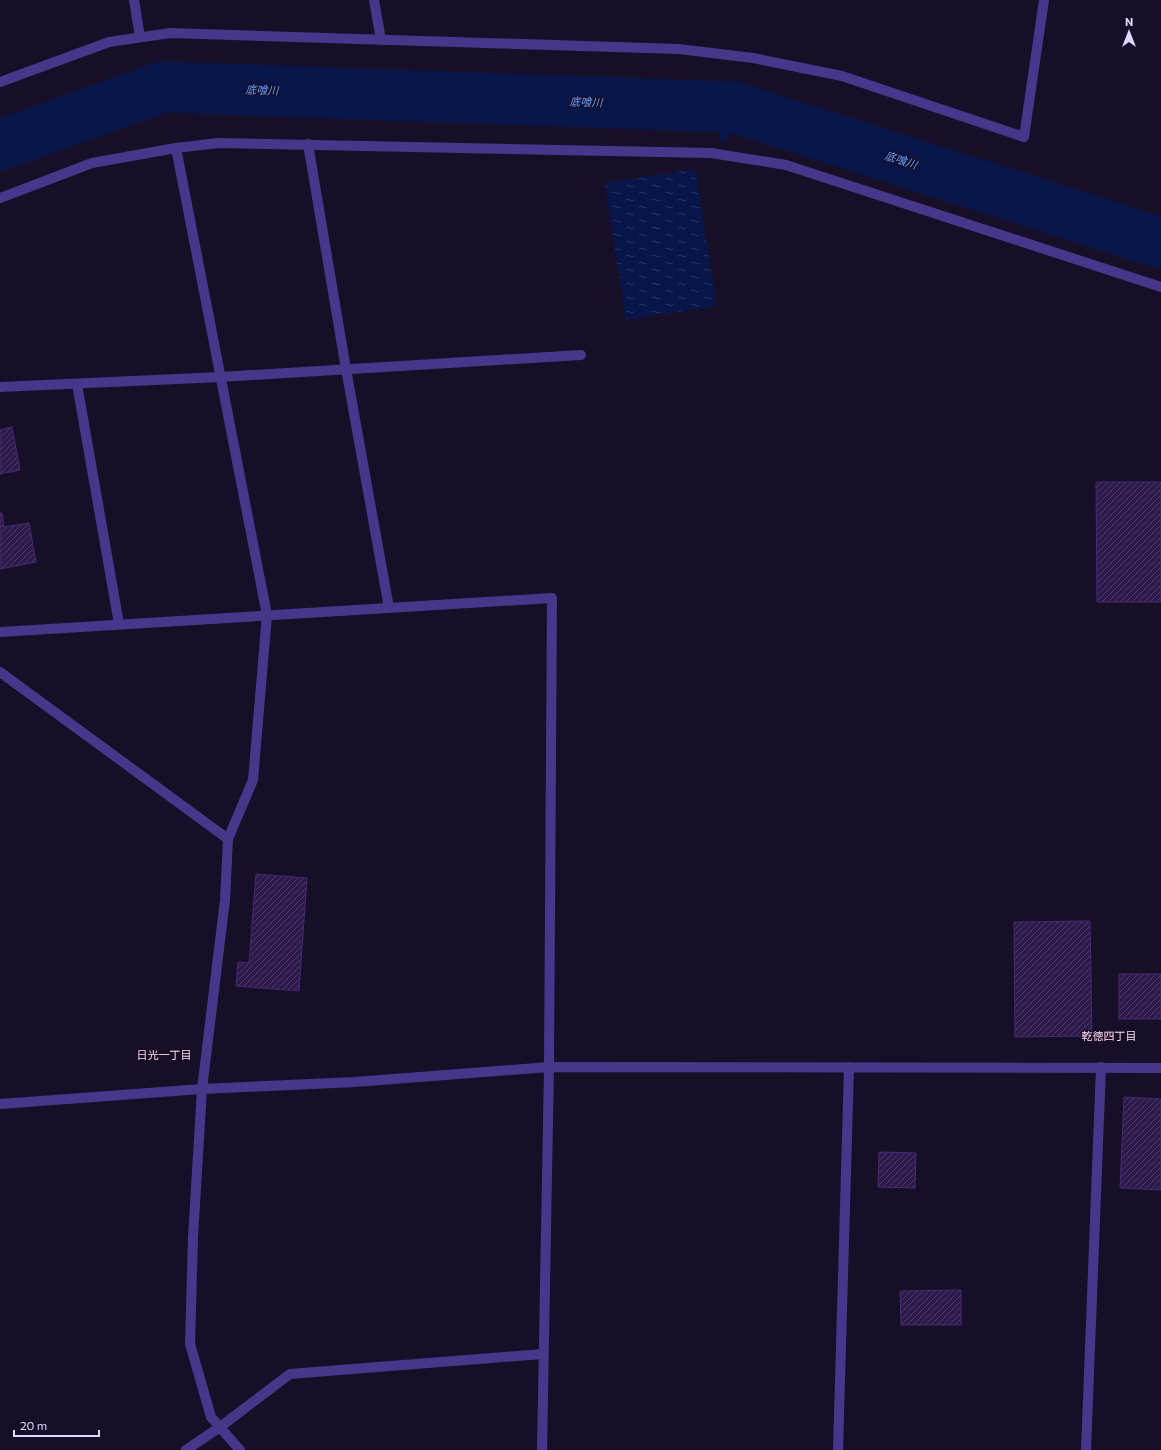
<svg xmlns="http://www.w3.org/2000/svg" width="1161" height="1450" font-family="Commissioner,'Noto Sans JP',sans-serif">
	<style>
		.water { fill: url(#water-ripples) }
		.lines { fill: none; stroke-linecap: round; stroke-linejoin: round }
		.stream { stroke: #081548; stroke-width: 9 }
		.river { stroke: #081548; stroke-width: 51 }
		.building { fill: url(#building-hatch); stroke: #462a77 }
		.minor { stroke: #47378a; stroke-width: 10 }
		.labels { text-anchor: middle; stroke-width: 3; stroke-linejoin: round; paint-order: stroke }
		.water-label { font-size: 11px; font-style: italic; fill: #649fff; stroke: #170f28 }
		.neighbourhood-label { font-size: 11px; fill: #ffd8eb; stroke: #170f28 }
	</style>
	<defs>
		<pattern id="water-ripples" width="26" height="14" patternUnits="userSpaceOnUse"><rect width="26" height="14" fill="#081548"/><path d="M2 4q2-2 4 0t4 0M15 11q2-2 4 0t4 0" fill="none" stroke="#2c3663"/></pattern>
		<pattern id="building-hatch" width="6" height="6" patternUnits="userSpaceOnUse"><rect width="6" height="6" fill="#2b1a4a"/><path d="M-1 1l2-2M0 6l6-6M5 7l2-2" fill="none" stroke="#493b65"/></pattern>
	</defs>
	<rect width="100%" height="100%" fill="#170f28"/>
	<!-- water -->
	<path class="water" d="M 695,169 L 717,306 L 626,320 L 605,183 Z"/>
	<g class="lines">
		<!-- stream -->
		<path class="stream" d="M 724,138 L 733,107"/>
		<!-- river -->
		<path class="river" d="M 0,145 L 162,87 L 733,107 L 1161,243"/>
	</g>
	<!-- building -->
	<g class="building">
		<path d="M 12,427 L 20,470 L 0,474 L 0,430 Z"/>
		<path d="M 1096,482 L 1161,482 L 1161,602 L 1097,602 Z"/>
		<path d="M 0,513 L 2,513 L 4,527 L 29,523 L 36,562 L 0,569 Z"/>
		<path d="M 256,874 L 307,878 L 299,991 L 236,986 L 238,962 L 249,963 Z"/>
		<path d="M 1090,921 L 1092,1036 L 1015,1037 L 1014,922 Z"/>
		<rect x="1119" y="974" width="42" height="45"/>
		<path d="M 1124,1097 L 1161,1099 L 1161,1190 L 1120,1188 Z"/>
		<path d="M 879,1152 L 916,1153 L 915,1188 L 878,1187 Z"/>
		<path d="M 961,1290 L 961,1325 L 901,1325 L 900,1291 Z"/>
	</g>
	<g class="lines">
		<!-- minor -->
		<g class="minor">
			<path d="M 134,0 L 140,37"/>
			<path d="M 374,0 L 381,40"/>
			<path d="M 0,82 L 109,42 L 170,33 L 679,49 L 753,58 L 842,76 L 1024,137 L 1044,0"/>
			<path d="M 308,144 L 346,369 L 389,608"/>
			<path d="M 176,148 L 267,615 L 253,780 L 228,839"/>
			<path d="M 0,198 L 92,163 L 176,148 L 218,143 L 711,153 L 786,165 L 1161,287"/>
			<path d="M 77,384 L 119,624"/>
			<path d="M 0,387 L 221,377 L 581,355"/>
			<path d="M 0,632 L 552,598 L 549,1067 L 542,1450"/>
			<path d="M 0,672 L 228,839 L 225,900 L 202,1089 L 193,1237 L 190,1344 L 211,1417 L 240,1450"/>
			<path d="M 0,1104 L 202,1089 L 355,1082 L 549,1067 L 1161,1068"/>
			<path d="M 186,1450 L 220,1427 L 290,1374 L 543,1354"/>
			<path d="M 838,1450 L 849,1067"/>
			<path d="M 1086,1450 L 1101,1067"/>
		</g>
	</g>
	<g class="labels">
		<!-- water labels -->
		<g class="water-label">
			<text transform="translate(262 90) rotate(2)" y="4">底喰川</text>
			<text transform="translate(586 102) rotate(2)" y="4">底喰川</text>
			<text transform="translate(901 160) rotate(18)" y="4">底喰川</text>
		</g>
		<!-- neighbourhood labels -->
		<g class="neighbourhood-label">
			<text x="1109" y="1040">乾徳四丁目</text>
			<text x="164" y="1059">日光一丁目</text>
		</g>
	</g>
	<!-- north arrow -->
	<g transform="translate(1129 32)" stroke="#170f28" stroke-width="3" paint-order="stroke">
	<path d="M0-3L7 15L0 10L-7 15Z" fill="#e1d6ff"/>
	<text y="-6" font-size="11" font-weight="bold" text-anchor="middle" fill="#e1d6ff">N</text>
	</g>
	<!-- scale -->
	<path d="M14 1430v6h85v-6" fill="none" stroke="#e1d6ff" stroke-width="2"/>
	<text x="20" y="1430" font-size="12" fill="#e1d6ff" stroke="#170f28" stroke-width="3" paint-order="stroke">20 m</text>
</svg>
